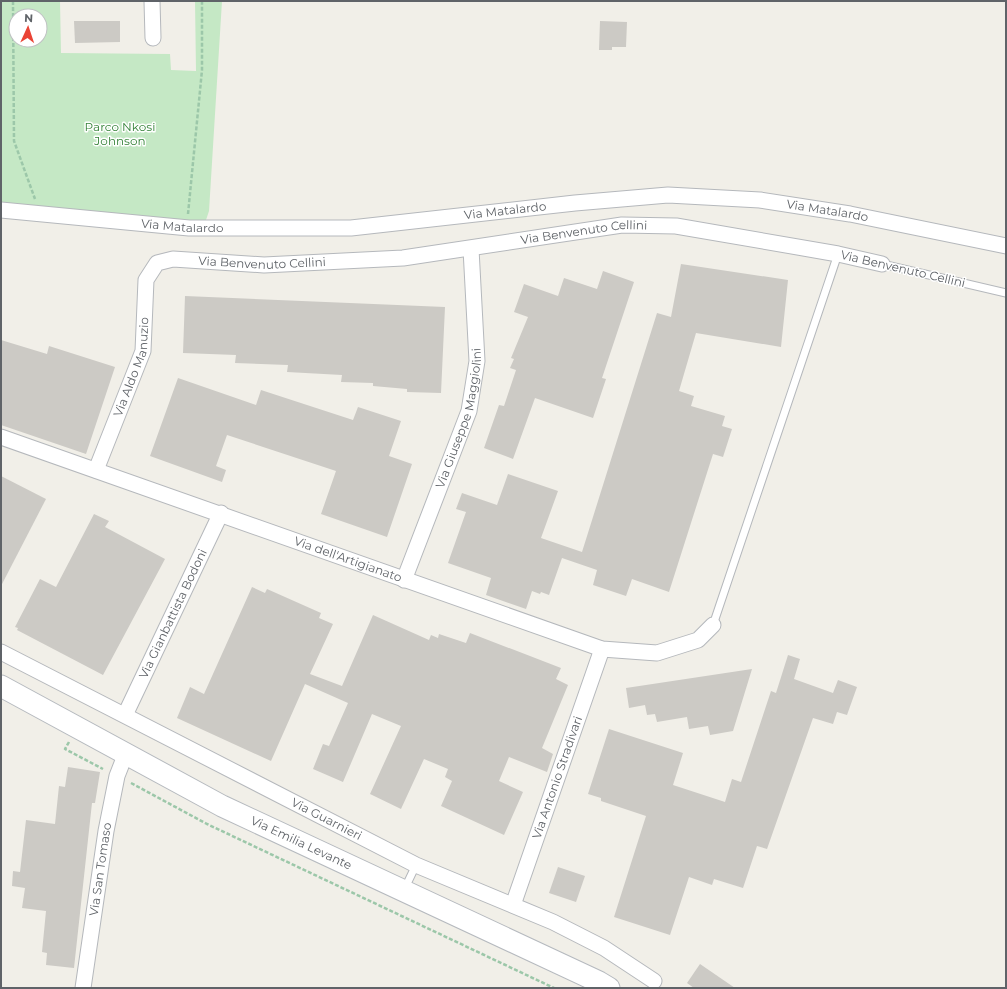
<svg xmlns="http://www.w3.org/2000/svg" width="1007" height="989" font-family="Montserrat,sans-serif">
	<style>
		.green { fill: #c5e8c5; fill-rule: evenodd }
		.building { fill: #cccac5 }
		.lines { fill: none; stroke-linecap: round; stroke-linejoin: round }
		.lane-casing { stroke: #b5b8bc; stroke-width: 9 }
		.street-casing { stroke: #b5b8bc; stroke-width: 17 }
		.secondary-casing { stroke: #b6babf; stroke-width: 23 }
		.path { stroke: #9cc7a9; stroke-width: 2.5; stroke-dasharray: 4 2; stroke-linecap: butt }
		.lane { stroke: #fff; stroke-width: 7 }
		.street { stroke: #fff; stroke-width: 15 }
		.secondary { stroke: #fff; stroke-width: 21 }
		.labels { text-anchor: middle; stroke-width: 3; stroke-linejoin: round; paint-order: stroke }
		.park-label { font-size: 12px; fill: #348238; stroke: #fff }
		.street-label { font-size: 12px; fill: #5f6368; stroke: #fff }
	</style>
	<rect width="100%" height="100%" fill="#f1efe8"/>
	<!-- green -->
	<path class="green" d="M 1,1 L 60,1 L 61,53 L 170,54 L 171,70 L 196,71 L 195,1 L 222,1 L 209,211 L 205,223 L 1,203 ZM 16,16 L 40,16 L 40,40 L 16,40 Z"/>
	<!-- building -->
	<g class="building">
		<path d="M 74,21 L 120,21 L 120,42 L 75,43 Z"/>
		<path d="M 600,21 L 627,22 L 626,47 L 612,47 L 612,50 L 599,50 Z"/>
		<path d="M 681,264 L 788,280 L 781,347 L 696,333 L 679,391 L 694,396 L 691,406 L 725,416 L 722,426 L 732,429 L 723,457 L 713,454 L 669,592 L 632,579 L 626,596 L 593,585 L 597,570 L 562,558 L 549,595 L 541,592 L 540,594 L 532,591 L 526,609 L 486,595 L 491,578 L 448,563 L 466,512 L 456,509 L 462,493 L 497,505 L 508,474 L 558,491 L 541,538 L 582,552 L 657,313 L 671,317 Z"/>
		<path d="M 603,271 L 634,282 L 602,378 L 606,379 L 593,418 L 535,398 L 513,459 L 484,448 L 499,405 L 504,406 L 516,370 L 510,368 L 514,359 L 511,358 L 528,317 L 514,312 L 524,284 L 558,296 L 564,278 L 597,289 Z"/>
		<path d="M 185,296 L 445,307 L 441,393 L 407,392 L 407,389 L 373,386 L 373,383 L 341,382 L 342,375 L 287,372 L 288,365 L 235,363 L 236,355 L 183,353 Z"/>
		<path d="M 1,340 L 47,354 L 49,346 L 115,367 L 86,454 L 1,425 Z"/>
		<path d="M 178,378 L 256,405 L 261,390 L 353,420 L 358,407 L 401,421 L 389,456 L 412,464 L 387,537 L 321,514 L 336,471 L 227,435 L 216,466 L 226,470 L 222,482 L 150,456 Z"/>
		<path d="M 1,476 L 46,499 L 1,586 Z"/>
		<path d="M 94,514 L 109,521 L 105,527 L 165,559 L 103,675 L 17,630 L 18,628 L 15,627 L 40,579 L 56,587 Z"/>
		<path d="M 252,587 L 265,593 L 267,589 L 321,613 L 319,618 L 333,624 L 310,674 L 342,686 L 373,615 L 429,640 L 431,635 L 438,638 L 439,634 L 466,643 L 470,633 L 561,668 L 556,679 L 568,685 L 542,748 L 553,754 L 547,772 L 509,757 L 499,781 L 523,792 L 504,835 L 441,806 L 452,781 L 445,777 L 448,769 L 424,759 L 401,809 L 370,794 L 401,726 L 372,714 L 343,782 L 313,769 L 323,744 L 329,746 L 348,703 L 305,684 L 271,761 L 177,718 L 190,687 L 204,694 Z"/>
		<path d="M 788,655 L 800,659 L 794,679 L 833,693 L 838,680 L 857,687 L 847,715 L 837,712 L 833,724 L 813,718 L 767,849 L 757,846 L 743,888 L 714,879 L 712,885 L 689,877 L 670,935 L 614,917 L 646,816 L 601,801 L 601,798 L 588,794 L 609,729 L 683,753 L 673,785 L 725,802 L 732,779 L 741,782 L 771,691 L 776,693 Z"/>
		<path d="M 752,669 L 733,731 L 710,735 L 708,726 L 689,729 L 687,717 L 657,722 L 655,714 L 647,715 L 645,705 L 629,708 L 626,688 Z"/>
		<path d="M 68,767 L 100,772 L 95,803 L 92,803 L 74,968 L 46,965 L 47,953 L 42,952 L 46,911 L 22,908 L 25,888 L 12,886 L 13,871 L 20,872 L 26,820 L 55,824 L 59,786 L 65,787 Z"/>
		<path d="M 558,867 L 585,876 L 576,902 L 549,893 Z"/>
		<path d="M 700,964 L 735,988 L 694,988 L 687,983 Z"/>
	</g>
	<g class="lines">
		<!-- lane casing -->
		<g class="lane-casing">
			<g id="lane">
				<path d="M 882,264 L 1006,293"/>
				<path d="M 713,625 L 838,254"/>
				<path d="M 405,888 L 416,865"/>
			</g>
		</g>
		<!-- street casing -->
		<g class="street-casing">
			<g id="street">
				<path d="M 152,1 L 153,38"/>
				<path id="s1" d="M 1,210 L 189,228 L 351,228 L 575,203 L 668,195 L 760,200 L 850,214 L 1006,246"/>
				<path id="s2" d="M 1,437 L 602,649 L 657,653 L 698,640 L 713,625"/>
				<path id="s3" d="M 96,470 L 143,351 L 146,280 L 157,263 L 173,259 L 264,265 L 403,258 L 622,225 L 676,226 L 838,254 L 882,264"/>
				<path id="s4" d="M 404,580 L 469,411 L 477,361 L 471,249"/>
				<path id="s5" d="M 1,652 L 416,865 L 553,922 L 604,948 L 654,981"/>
				<path id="s6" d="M 125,715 L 221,513"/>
				<path id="s7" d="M 513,905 L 602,649"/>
				<path id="s8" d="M 83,988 L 106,831 L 117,776 L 126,753"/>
			</g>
		</g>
		<!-- secondary casing -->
		<g class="secondary-casing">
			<g id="secondary">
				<path id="s9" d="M 1,686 L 222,806 L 599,982 L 609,988"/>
			</g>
		</g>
		<!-- path -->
		<g class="path">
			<path d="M 13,1 L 14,141 L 35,199"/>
			<path d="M 188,214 L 202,70 L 202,1"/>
			<path d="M 69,742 L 65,749 L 103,769"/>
			<path d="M 131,783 L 207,824 L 554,988"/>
		</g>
		<!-- lane -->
		<use href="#lane" class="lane"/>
		<!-- street -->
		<use href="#street" class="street"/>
		<!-- secondary -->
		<use href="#secondary" class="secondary"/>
	</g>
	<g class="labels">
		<!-- park labels -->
		<g class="park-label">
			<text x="120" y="131">Parco Nkosi<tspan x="120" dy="14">Johnson</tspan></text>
		</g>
		<!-- street labels -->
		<g class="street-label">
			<text dy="4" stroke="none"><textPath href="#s1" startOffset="506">Via Matalardo</textPath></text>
			<text dy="4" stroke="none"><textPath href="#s1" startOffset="830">Via Matalardo</textPath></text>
			<text dy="4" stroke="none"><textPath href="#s1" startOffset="182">Via Matalardo</textPath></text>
			<text dy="4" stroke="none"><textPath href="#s3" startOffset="649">Via Benvenuto Cellini</textPath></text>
			<text dy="4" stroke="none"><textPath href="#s3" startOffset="325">Via Benvenuto Cellini</textPath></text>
			<text transform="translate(903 269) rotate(13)" y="4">Via Benvenuto Cellini</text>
			<text dy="4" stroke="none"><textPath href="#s3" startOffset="110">Via Aldo Manuzio</textPath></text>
			<text dy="4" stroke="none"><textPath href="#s4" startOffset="172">Via Giuseppe Maggiolini</textPath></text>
			<text dy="4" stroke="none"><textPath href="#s2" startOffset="368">Via dell'Artigianato</textPath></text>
			<text dy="4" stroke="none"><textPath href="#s6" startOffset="112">Via Gianbattista Bodoni</textPath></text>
			<text dy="4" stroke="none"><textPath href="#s7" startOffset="135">Via Antonio Stradivari</textPath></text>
			<text dy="4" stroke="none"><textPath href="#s5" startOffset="366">Via Guarnieri</textPath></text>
			<text dy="4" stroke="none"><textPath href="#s9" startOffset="339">Via Emilia Levante</textPath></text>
			<text dy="4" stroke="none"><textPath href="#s8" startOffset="120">Via San Tomaso</textPath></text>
		</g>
	</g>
	<!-- border -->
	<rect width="1007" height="989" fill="none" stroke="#5f6368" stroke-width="4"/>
	<!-- north arrow -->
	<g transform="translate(28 28) rotate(3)"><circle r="19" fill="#ffffff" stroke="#bfc1c3"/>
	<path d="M0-3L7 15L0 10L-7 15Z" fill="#ea4335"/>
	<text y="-6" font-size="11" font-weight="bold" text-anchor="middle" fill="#5f6368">N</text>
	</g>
</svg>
